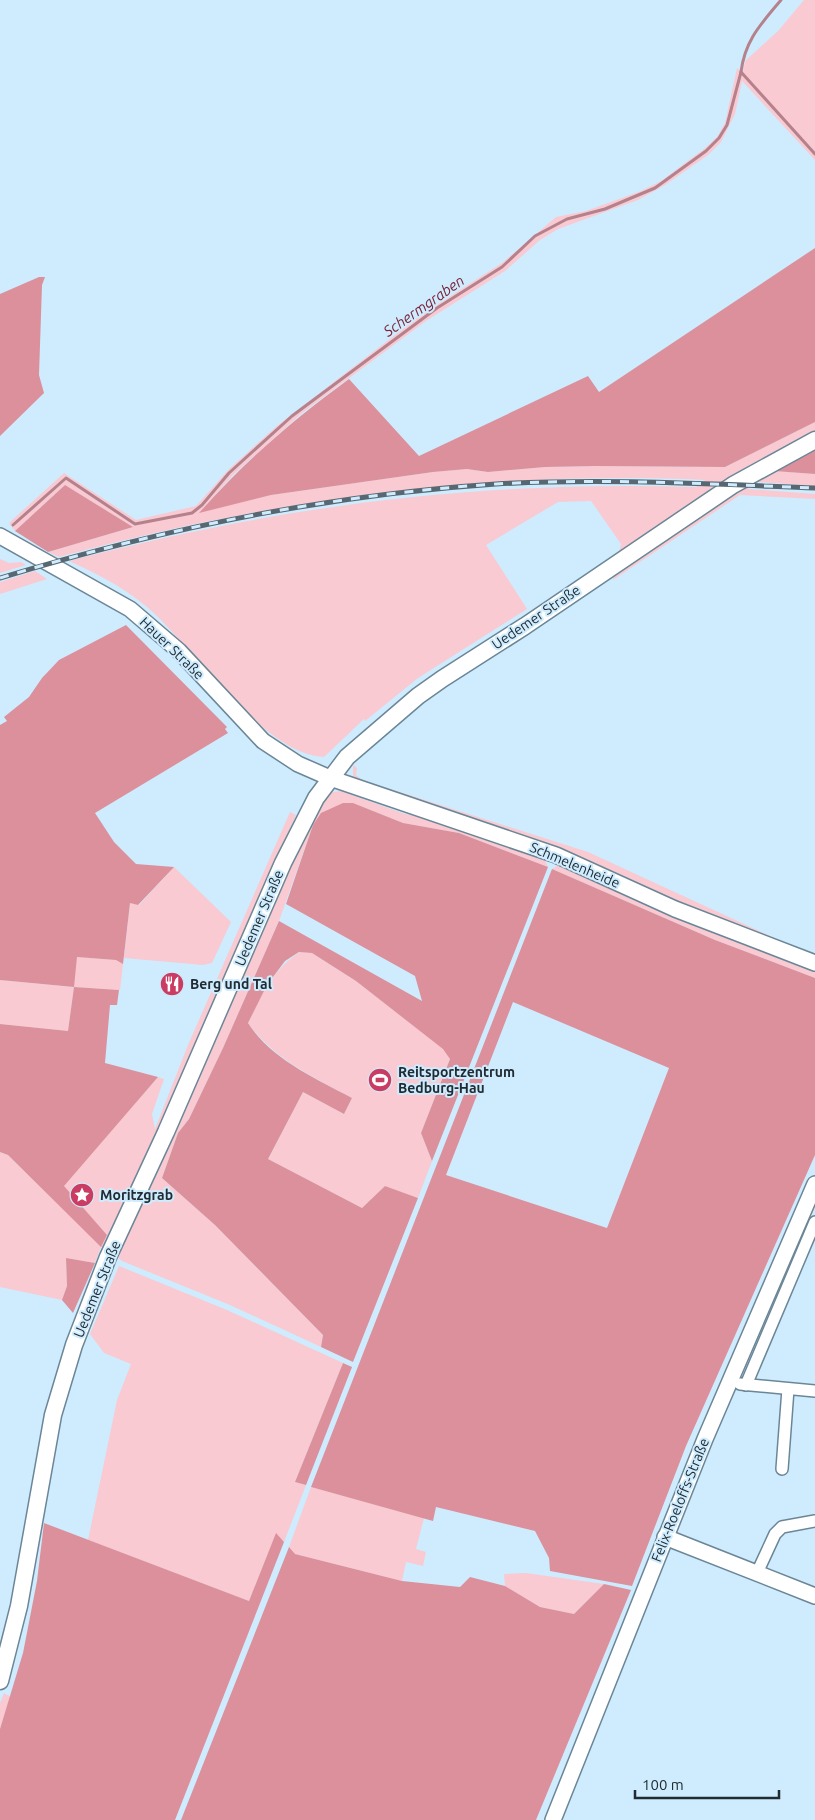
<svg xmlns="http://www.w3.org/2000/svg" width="815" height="1820" font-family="Ubuntu,sans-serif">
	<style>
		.green { fill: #f9cad1 }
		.forest { fill: #dc909c; fill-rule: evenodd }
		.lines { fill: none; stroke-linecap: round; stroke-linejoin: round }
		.stream { stroke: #b4818c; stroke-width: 3 }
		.minor-casing { stroke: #6b8697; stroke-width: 14 }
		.tertiary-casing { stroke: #6b8697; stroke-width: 18 }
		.secondary-casing { stroke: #6b8697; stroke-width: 19 }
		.minor { stroke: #fff; stroke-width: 11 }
		.tertiary { stroke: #fff; stroke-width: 15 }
		.secondary { stroke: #fff; stroke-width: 16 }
		.rail-casing { stroke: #576872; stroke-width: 5 }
		.rail { stroke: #ceecfe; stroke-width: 3; stroke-dasharray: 9; stroke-linecap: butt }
		.labels { text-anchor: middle; stroke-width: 4; stroke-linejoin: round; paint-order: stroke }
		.street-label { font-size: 14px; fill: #202b32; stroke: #ceecfe }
		.poi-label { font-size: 14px; font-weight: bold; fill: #202b32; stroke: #ceecfe; text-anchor: start }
		.water-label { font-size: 15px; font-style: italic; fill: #7c233a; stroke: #ceecfe }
	</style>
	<rect width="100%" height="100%" fill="#ceecfe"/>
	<!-- green -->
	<g class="green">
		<path d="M 804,0 L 815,0 L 815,160 L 742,81 L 735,114 L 721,142 L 708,155 L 665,185 L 638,200 L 558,229 L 540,240 L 505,271 L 426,321 L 302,413 L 233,475 L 200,512 L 271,495 L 433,472 L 467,469 L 488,472 L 545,467 L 596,466 L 725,467 L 815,422 L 815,435 L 618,557 L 621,544 L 591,501 L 558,502 L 486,545 L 527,609 L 418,678 L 365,721 L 364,719 L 324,757 C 266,755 197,655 157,616 C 132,592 101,575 69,561 C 278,506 480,480 696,487 L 705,480 C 486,470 270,500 59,557 L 48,552 L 133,527 L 65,485 L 15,531 L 9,523 L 64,473 L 136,520 L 196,506 L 229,469 L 278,425 L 421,315 L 502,263 L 556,217 L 586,211 L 641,191 L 661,181 L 704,149 L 717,137 L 725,123 L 737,68 L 743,72 L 745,61 L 778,31 Z"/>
		<path d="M 815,445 L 815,450 L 775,471 L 815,474 L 815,486 L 758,482 L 748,489 L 815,494 L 815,499 L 740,495 L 613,580 L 616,569 L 681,525 Z"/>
		<path d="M 0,559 L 9,563 L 21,562 L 26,565 L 0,573 Z"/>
		<path d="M 35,571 L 47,579 L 0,594 L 0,582 Z"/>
		<path d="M 353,765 L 357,768 L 356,775 L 362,780 L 588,852 L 781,941 L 815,954 L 815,959 L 356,780 L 353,775 Z"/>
		<path d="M 341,791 L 405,814 L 440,819 L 543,855 L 548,867 L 459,833 L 403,823 L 353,803 L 313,825 L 279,921 L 223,1048 L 189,1119 L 178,1133 L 162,1178 L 215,1225 L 323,1335 L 321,1347 L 230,1305 L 122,1261 L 117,1257 L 116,1252 L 307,822 L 326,793 Z"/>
		<path d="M 290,812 L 296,815 L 241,949 L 107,1249 L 101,1247 L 95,1263 L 66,1258 L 67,1286 L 62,1300 L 0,1287 L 0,1152 L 8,1155 L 101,1246 L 107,1235 L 63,1186 L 158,1077 L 164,1079 L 152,1114 L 155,1129 L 188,1045 Z"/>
		<path d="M 562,863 L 815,968 L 815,978 L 715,940 L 552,869 Z"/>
		<path d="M 174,867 L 231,922 L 212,963 L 203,965 L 124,958 L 130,903 L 139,905 Z"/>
		<path d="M 300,952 L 312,953 L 356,981 L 444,1049 L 450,1059 L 421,1133 L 432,1161 L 418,1198 L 385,1186 L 362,1208 L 268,1159 L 303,1092 L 344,1114 L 352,1098 C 314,1078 273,1058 248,1023 C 261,996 273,969 300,952 Z"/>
		<path d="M 77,957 L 116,960 L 123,964 L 120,990 L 74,987 L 68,1031 L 0,1024 L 0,980 L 73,987 Z"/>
		<path d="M 119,1266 L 227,1310 L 343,1363 L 295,1482 L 306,1485 L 284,1542 L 276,1534 L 249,1601 L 88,1540 L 117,1400 L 131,1364 L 104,1353 L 90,1334 Z"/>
		<path d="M 311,1487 L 424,1518 L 416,1549 L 426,1552 L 423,1566 L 406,1562 L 402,1581 L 295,1554 L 289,1547 Z"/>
		<path d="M 526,1573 L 604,1584 L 574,1614 L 540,1607 L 505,1586 L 504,1574 Z"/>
		<path d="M 4,1693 L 11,1697 L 0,1729 L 0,1703 Z"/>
	</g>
	<!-- forest -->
	<g class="forest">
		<path d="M 815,248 L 815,422 L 725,467 L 596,466 L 545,467 L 488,472 L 467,469 L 433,472 L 271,495 L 199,513 C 245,461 293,420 349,379 L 419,456 L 588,376 L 599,392 Z"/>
		<path d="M 39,277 L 45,277 L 42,285 L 39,375 L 44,393 L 0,436 L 0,294 Z"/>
		<path d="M 815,450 L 815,474 L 774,471 Z"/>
		<path d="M 65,485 L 133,527 L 48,552 L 15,531 Z"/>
		<path d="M 126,625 L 227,727 L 225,729 L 228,733 L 95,813 L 114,842 L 136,864 L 174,867 L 138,905 L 130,903 L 123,964 L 116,960 L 77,957 L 74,987 L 119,990 L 117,1005 L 110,1005 L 105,1063 L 158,1077 L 64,1186 L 107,1235 L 101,1247 L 8,1155 L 0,1152 L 0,1024 L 68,1031 L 74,987 L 0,980 L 0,725 L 7,721 L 4,717 L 29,697 L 42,678 L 59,660 Z"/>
		<path d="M 343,803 L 353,803 L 403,823 L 459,833 L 548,867 L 432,1161 L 421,1133 L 450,1059 L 443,1049 L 356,981 L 312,953 L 299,952 L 285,961 L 267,985 L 248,1023 C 271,1059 315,1078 352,1098 L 344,1114 L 303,1092 L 268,1159 L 362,1208 L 385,1186 L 418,1198 L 353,1362 L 321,1347 L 323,1335 L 215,1225 L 162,1178 L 178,1133 L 189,1119 L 223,1048 L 279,921 L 422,1001 L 415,976 L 286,904 L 313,825 L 321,813 Z"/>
		<path d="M 552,869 L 715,940 L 815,978 L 815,1155 L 686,1446 L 632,1586 L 550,1571 L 549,1558 L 535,1531 L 436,1507 L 433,1521 L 311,1487 ZM 513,1002 L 669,1068 L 607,1228 L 446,1175 Z"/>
		<path d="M 66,1258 L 95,1263 L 73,1313 L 62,1300 L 67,1286 Z"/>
		<path d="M 343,1363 L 352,1367 L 306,1485 L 295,1482 Z"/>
		<path d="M 44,1523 L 249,1601 L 276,1533 L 284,1542 L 175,1820 L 0,1820 L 0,1729 L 23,1653 L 37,1581 Z"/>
		<path d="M 289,1547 L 295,1554 L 402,1581 L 460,1587 L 470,1577 L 505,1586 L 540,1607 L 574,1614 L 604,1584 L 631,1590 L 536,1820 L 181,1820 Z"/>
	</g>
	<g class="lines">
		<!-- stream -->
		<g class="stream">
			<path d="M 741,72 C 745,40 761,24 781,0"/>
			<path d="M 13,525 L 66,478 L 135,524 L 192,513 L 202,505 L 229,473 L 292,416 L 437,308 L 502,267 L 535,236 L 567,219 L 605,209 L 655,188 L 706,151 L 719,138 L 727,125 L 741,72 L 815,154"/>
		</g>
		<!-- minor casing -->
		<g class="minor-casing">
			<g id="minor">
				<path d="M 740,1384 L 815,1391"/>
				<path d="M 746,1385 L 815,1222"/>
				<path d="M 782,1469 L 788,1389"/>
				<path d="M 757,1573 L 775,1534 L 782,1527 L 815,1521"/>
			</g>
		</g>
		<!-- tertiary casing -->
		<g class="tertiary-casing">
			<g id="tertiary">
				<path d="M 0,536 L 130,609 L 179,651 L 263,741 L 298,764 L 330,778 L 556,855 L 675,909 L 815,963"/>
				<path d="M 665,1537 L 815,1596"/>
				<path d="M 553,1820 L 705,1439 L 815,1184"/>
			</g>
		</g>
		<!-- secondary casing -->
		<g class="secondary-casing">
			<path id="secondary" d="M 0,1681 L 19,1606 L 53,1415 L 74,1345 L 108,1257 L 166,1132 L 283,863 L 316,798 L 347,757 L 418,696 L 442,679 L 525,626 L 733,485 L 815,440"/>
		</g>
		<!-- minor -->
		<use href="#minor" class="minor"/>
		<!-- tertiary -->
		<use href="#tertiary" class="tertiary"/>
		<!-- secondary -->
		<use href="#secondary" class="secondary"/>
		<!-- rail casing -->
		<g class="rail-casing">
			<path id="rail" d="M 0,578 C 161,529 327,495 496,484 C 602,478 709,484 815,488"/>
		</g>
		<!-- rail -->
		<use href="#rail" class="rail"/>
	</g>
	<!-- icons -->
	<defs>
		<g id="restaurant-disc" transform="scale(1.25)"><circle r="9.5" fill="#cb3c62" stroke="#ceecfe"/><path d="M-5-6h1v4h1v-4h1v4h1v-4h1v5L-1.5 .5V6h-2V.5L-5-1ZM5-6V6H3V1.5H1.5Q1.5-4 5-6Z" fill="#fff"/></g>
		<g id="stadium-disc" transform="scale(1.25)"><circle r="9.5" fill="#cb3c62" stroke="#ceecfe"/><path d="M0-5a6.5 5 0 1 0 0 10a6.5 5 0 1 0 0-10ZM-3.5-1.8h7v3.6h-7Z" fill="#fff"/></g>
		<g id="sight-disc" transform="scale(1.25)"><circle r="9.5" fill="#cb3c62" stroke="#ceecfe"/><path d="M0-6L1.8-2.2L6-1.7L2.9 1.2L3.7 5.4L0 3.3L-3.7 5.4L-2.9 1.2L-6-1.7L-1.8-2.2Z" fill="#fff"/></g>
	</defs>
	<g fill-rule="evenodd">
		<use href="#restaurant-disc" x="172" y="984"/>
		<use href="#stadium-disc" x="380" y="1080"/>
		<use href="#sight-disc" x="82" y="1195"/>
	</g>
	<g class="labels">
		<!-- street labels -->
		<g class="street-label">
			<text transform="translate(536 617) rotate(-34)" y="5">Uedemer Straße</text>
			<text transform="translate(172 648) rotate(44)" y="5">Hauer Straße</text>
			<text transform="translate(575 865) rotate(23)" y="5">Schmelenheide</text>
			<text transform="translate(259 918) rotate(-67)" y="5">Uedemer Straße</text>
			<text transform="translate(97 1289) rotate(-68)" y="5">Uedemer Straße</text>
			<text transform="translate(680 1500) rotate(-68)" y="5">Felix-Roeloffs-Straße</text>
		</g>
		<!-- poi labels -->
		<g class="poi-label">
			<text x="190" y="989">Berg und Tal</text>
			<text x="398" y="1077">Reitsportzentrum<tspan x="398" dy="16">Bedburg-Hau</tspan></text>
			<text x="100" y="1200">Moritzgrab</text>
		</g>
		<!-- water labels -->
		<g class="water-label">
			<text transform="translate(424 306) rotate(-35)" y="5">Schermgraben</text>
		</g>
	</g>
	<!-- scale -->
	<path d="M635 1790v8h144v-8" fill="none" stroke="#202b32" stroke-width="2.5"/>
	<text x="642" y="1790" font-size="15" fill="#202b32" stroke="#ceecfe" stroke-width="4" paint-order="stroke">100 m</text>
</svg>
